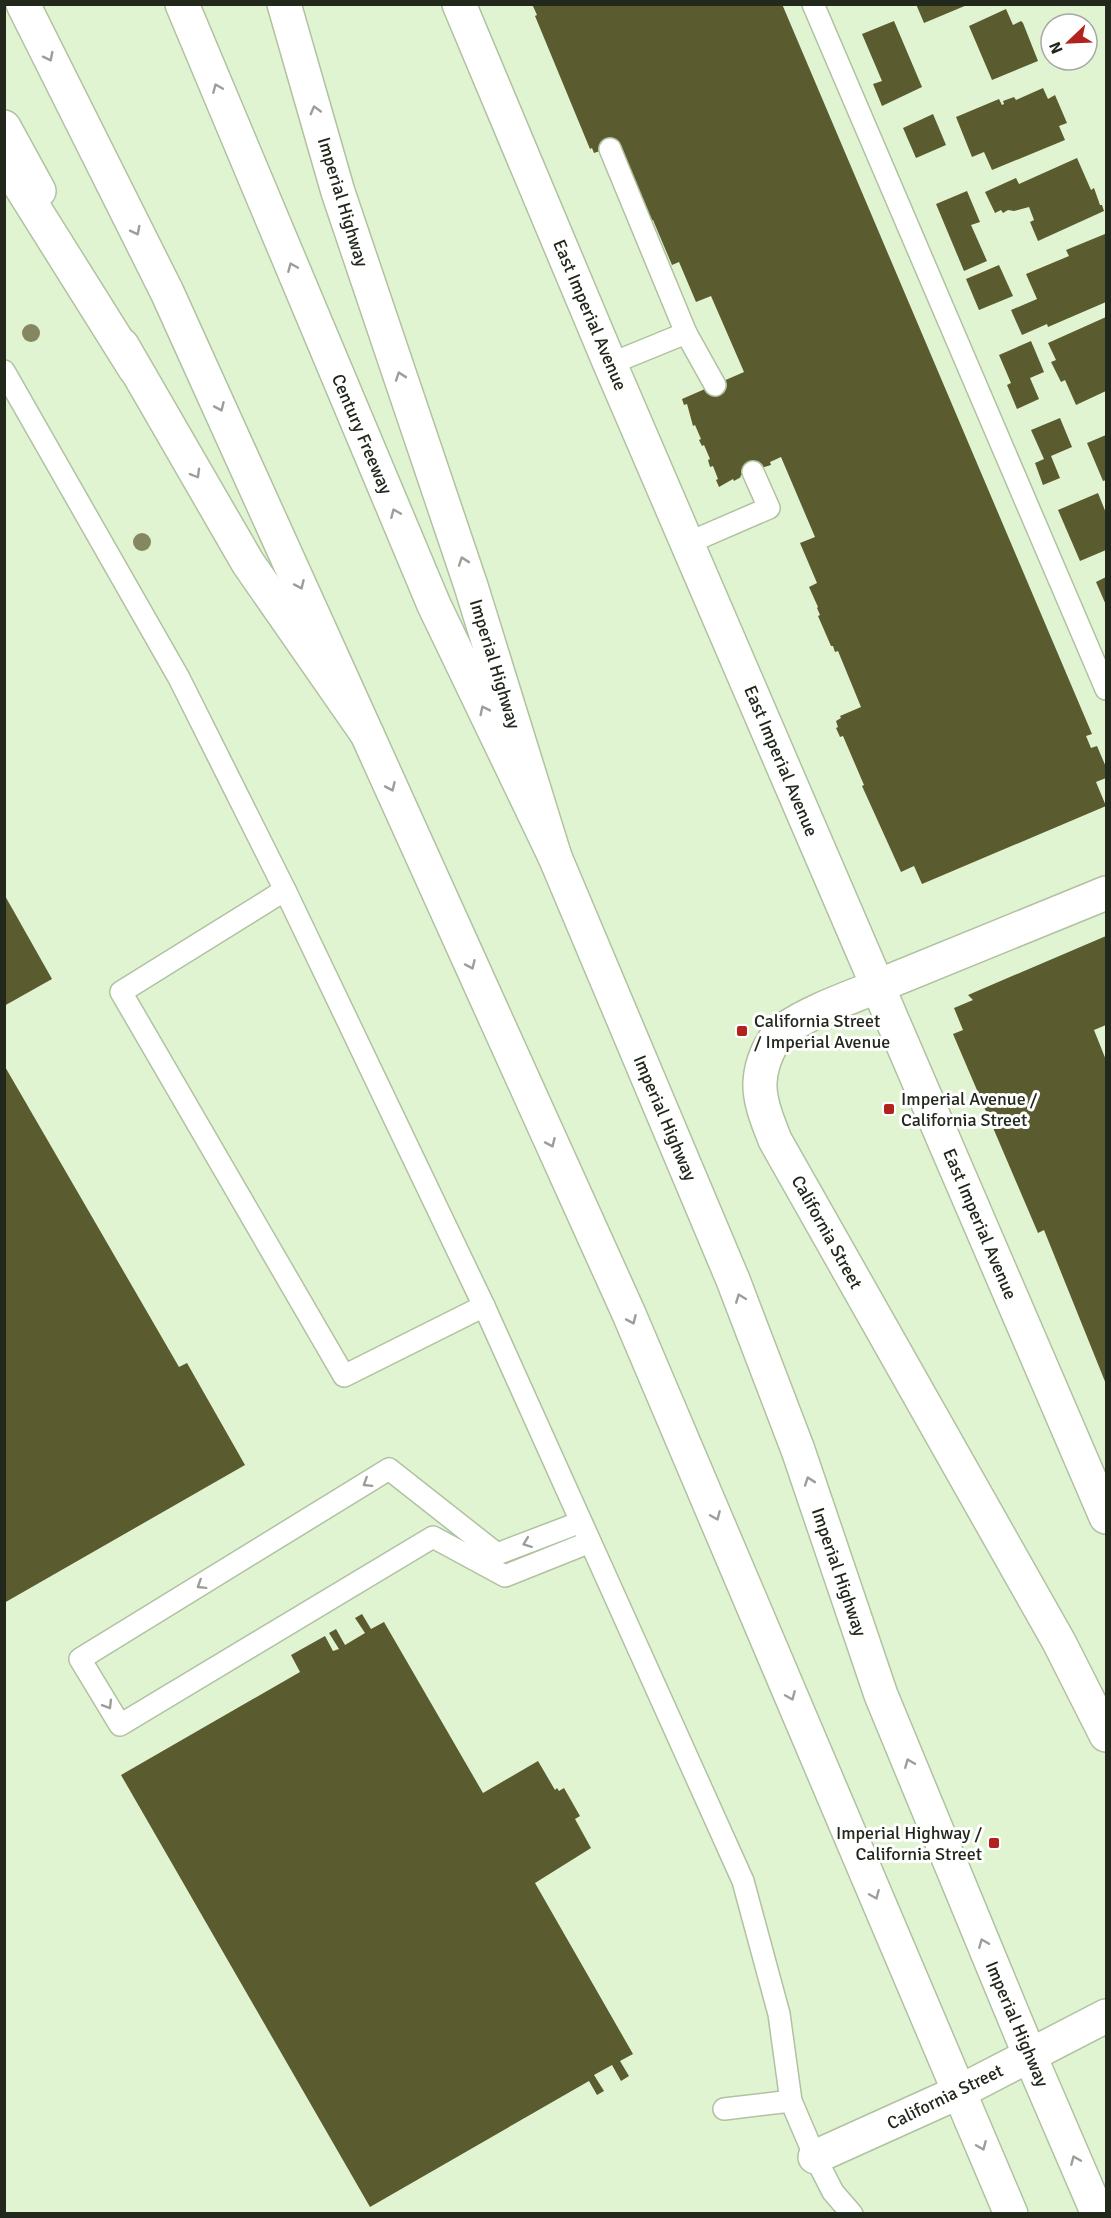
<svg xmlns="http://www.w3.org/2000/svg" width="1111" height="2218" font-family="Signika,sans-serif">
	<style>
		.building { fill: #5a5b2f }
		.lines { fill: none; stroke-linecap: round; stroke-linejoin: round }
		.service-casing { stroke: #b0c2a1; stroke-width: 24 }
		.minor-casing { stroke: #b0c2a1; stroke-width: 36 }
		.tertiary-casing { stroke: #b0c2a1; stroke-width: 36 }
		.primary-casing { stroke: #b0c2a1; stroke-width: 36 }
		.trunk-casing { stroke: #b0c2a1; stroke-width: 36 }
		.motorway-casing { stroke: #b0c2a1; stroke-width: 36 }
		.service { stroke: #fff; stroke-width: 21 }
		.minor { stroke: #fff; stroke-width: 33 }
		.tertiary { stroke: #fff; stroke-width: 33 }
		.primary { stroke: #fff; stroke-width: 33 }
		.trunk { stroke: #fff; stroke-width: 33 }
		.motorway { stroke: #fff; stroke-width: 33 }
		.tree { fill: #858762 }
		.oneway { stroke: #9c9f99 }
		.poi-dot { fill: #b2231d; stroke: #fff; stroke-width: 2 }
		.labels { text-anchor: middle; stroke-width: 6; stroke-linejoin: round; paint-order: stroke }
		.street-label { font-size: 18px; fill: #22291c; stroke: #fff }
		.poi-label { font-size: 18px; fill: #22291c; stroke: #fff; text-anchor: start }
	</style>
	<rect width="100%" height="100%" fill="#e1f4d1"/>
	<!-- building -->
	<g class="building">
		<path d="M 532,4 L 782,4 L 1092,734 L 1086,736 L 1091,748 L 1097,746 L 1106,767 L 1106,778 L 1096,782 L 1106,806 L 922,884 L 914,866 L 901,872 L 862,786 L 864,785 L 843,736 L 840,737 L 836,728 L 838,727 L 836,721 L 841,718 L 840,716 L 861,707 L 838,651 L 835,652 L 833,646 L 831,646 L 818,616 L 820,615 L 817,608 L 818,607 L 809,587 L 817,583 L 800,543 L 815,537 L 781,457 L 770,462 L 771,465 L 748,472 L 740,476 L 741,477 L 734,481 L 733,479 L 719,487 L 716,480 L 718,479 L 713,466 L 710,467 L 708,460 L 710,459 L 704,445 L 702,446 L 699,440 L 701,439 L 695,425 L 693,426 L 687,404 L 684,405 L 682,399 L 744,372 L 711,296 L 696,302 L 679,262 L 672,265 L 653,220 L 650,221 L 621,145 L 601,153 L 600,151 L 594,153 L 592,148 L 590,149 L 535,16 L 537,15 Z"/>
		<path d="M 916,4 L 967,4 L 967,5 L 924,23 Z"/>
		<path d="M 1006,9 L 1013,25 L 1021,21 L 1023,23 L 1038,61 L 992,80 L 969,26 Z"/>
		<path d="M 894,21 L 922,87 L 882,106 L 873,84 L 882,81 L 862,34 Z"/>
		<path d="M 1043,88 L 1048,99 L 1055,95 L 1067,123 L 1059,126 L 1065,140 L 992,170 L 984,152 L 972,157 L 956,117 L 999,99 L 1002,105 L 1004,104 L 1003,101 L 1014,97 L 1016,100 Z"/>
		<path d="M 933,114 L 946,145 L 916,158 L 903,128 Z"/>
		<path d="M 1077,158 L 1091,190 L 1094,188 L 1100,205 L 1102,205 L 1104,211 L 1038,241 L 1030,222 L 1034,220 L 1029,207 L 1014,211 L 1008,210 L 1003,213 L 1001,210 L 995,213 L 985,192 L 1016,178 L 1019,184 Z"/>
		<path d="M 967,191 L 980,222 L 971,225 L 987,261 L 964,271 L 936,204 Z"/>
		<path d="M 1105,234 L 1106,302 L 1048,327 L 1047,324 L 1022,335 L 1011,310 L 1037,299 L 1026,274 L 1069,256 L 1066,250 Z"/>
		<path d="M 999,265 L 1013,296 L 979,310 L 966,279 Z"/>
		<path d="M 1106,317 L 1106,391 L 1076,405 L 1065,380 L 1061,382 L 1051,362 L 1056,360 L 1048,343 Z"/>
		<path d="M 1031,341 L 1044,372 L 1030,378 L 1039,399 L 1017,409 L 1007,385 L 1011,383 L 999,355 Z"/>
		<path d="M 1060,418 L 1072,447 L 1051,456 L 1060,478 L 1043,485 L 1035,463 L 1044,459 L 1031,430 Z"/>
		<path d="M 1106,435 L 1106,480 L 1103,481 L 1087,443 Z"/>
		<path d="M 1098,493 L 1106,513 L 1106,550 L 1080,561 L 1058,510 Z"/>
		<path d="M 1106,577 L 1106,605 L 1096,582 Z"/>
		<path d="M 4,894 L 52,979 L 4,1006 Z"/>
		<path d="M 1106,936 L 1106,1025 L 1094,1030 L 1106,1060 L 1106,1384 L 1044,1230 L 1038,1233 L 953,1034 L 963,1030 L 954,1008 L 973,1000 L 968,995 Z"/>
		<path d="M 4,1065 L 179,1367 L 187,1363 L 245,1465 L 4,1603 Z"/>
		<path d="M 362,1614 L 371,1629 L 384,1622 L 483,1793 L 538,1761 L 555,1790 L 557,1788 L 559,1791 L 564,1788 L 580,1816 L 575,1819 L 591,1848 L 535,1883 L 633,2054 L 620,2061 L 629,2076 L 621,2081 L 612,2065 L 594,2075 L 604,2091 L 597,2095 L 589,2081 L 370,2207 L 121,1775 L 300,1672 L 291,1655 L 325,1636 L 333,1651 L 339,1649 L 329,1633 L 336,1629 L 345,1645 L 365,1633 L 355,1618 Z"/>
	</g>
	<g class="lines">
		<!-- service casing -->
		<g class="service-casing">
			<g id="service">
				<path d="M 813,4 L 1106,689"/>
				<path d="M 610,149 L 686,333 L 610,364"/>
				<path d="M 686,333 L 715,385"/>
				<path d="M 4,371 L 179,678 L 285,890 L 484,1306 L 743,1881 L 779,2014 L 791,2101 L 815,2157 L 833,2192 L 852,2214"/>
				<path d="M 688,543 L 769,508 L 753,472"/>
				<path d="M 285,890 L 121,992 L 344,1376 L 484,1306"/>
				<path d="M 581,1522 L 497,1554 L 389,1469 L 80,1659 L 120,1725 L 433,1537 L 505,1576 L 590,1542"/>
				<path d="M 724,2109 L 791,2101"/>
			</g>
		</g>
		<!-- minor casing -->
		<g class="minor-casing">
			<g id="minor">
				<path d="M 878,986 L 1106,893"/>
				<path d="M 815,2157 L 959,2092"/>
			</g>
		</g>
		<!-- tertiary casing -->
		<g class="tertiary-casing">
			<g id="tertiary">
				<path d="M 459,4 L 610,364 L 1106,1517"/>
				<path d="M 878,986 C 847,999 813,1010 785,1029 C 770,1040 761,1064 760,1082 C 759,1101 768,1122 775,1140 L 1059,1642 L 1106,1735"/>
				<path d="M 959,2092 L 1106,2016"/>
			</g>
		</g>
		<!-- primary casing -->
		<g class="primary-casing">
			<g id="primary">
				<path d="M 284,4 L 338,192 L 471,586 L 555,857 L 733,1280 L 798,1450 L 881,1695 L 1030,2056 L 1098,2214"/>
				<path d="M 4,127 L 39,191"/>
				<path d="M 122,345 L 248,563 L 367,734 L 629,1314 L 1011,2214"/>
			</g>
		</g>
		<!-- trunk casing -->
		<g class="trunk-casing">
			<path id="trunk" d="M 4,160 L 135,369"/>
		</g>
		<!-- motorway casing -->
		<g class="motorway-casing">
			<g id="motorway">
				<path d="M 23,4 L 167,292 L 367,734"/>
				<path d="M 182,4 L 434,605 L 555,857"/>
			</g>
		</g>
		<!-- service -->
		<use href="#service" class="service"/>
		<!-- minor -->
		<use href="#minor" class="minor"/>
		<!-- tertiary -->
		<use href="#tertiary" class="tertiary"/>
		<!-- primary -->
		<use href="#primary" class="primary"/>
		<!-- trunk -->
		<use href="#trunk" class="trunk"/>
		<!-- motorway -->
		<use href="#motorway" class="motorway"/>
	</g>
	<!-- trees -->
	<g class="tree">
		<circle cx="31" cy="333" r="9"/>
		<circle cx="142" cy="542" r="9"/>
	</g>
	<!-- one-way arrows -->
	<defs><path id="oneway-chevron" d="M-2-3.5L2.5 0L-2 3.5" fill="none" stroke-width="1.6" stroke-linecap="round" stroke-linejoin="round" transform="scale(1.5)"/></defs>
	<g class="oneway">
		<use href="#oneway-chevron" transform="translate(49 57) rotate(63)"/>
		<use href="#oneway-chevron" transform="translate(217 88) rotate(-113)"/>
		<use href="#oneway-chevron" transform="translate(315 110) rotate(-105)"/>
		<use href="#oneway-chevron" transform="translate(136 231) rotate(63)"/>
		<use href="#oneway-chevron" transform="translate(292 267) rotate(-113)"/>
		<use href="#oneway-chevron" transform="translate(400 376) rotate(-109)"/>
		<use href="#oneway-chevron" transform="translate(220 407) rotate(66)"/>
		<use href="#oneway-chevron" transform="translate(196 474) rotate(60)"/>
		<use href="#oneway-chevron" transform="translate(395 513) rotate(-113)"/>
		<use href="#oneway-chevron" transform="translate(463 561) rotate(-109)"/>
		<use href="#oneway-chevron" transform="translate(300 585) rotate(66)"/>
		<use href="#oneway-chevron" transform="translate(484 710) rotate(-116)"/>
		<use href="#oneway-chevron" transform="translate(391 787) rotate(66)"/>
		<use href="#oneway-chevron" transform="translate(471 965) rotate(66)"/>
		<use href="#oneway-chevron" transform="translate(551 1143) rotate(66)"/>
		<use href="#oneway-chevron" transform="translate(740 1298) rotate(-111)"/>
		<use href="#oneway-chevron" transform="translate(632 1320) rotate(66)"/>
		<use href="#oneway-chevron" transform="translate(809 1481) rotate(-109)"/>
		<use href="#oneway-chevron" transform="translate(367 1483) rotate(148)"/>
		<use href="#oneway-chevron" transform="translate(716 1516) rotate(67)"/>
		<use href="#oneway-chevron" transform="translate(527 1543) rotate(159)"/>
		<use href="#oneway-chevron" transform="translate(201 1585) rotate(148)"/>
		<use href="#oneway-chevron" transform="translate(791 1696) rotate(67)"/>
		<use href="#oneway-chevron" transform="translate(108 1705) rotate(59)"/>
		<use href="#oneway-chevron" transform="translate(909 1763) rotate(-112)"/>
		<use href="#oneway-chevron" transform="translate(875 1895) rotate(67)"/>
		<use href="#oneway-chevron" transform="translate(983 1943) rotate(-112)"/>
		<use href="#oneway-chevron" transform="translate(982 2146) rotate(67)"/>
		<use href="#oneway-chevron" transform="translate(1075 2160) rotate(-113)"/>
	</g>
	<!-- markers -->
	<g class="poi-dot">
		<rect x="736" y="1025" width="12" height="12" rx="3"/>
		<rect x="883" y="1103" width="12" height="12" rx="3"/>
		<rect x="988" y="1837" width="12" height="12" rx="3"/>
	</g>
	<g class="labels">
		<!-- street labels -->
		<g class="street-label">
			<text transform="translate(343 202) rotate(73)" y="6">Imperial Highway</text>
			<text transform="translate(590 315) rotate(67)" y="6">East Imperial Avenue</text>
			<text transform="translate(362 434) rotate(67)" y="6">Century Freeway</text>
			<text transform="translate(495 664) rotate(73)" y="6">Imperial Highway</text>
			<text transform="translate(781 761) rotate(67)" y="6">East Imperial Avenue</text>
			<text transform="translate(665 1118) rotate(67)" y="6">Imperial Highway</text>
			<text transform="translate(980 1224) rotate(67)" y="6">East Imperial Avenue</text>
			<text transform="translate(827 1232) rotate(61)" y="6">California Street</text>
			<text transform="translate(839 1572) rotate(71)" y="6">Imperial Highway</text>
			<text transform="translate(1017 2024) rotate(67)" y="6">Imperial Highway</text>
			<text transform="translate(945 2097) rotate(-26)" y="6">California Street</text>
		</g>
		<!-- poi labels -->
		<g class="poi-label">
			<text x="754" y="1027">California Street<tspan x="754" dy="21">/ Imperial Avenue</tspan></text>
			<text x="901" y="1105">Imperial Avenue /<tspan x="901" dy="21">California Street</tspan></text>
			<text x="982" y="1839" text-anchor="end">Imperial Highway /<tspan x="982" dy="21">California Street</tspan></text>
		</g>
	</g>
	<!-- border -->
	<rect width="1111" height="2218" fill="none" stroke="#22291c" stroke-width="12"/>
	<!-- north arrow -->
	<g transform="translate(1069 42) rotate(247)"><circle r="28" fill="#ffffff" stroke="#a7a9a4" stroke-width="1.5"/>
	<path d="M0-4.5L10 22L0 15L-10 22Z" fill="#b2231d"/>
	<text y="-9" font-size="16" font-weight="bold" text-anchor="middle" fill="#22291c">N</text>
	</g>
</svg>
